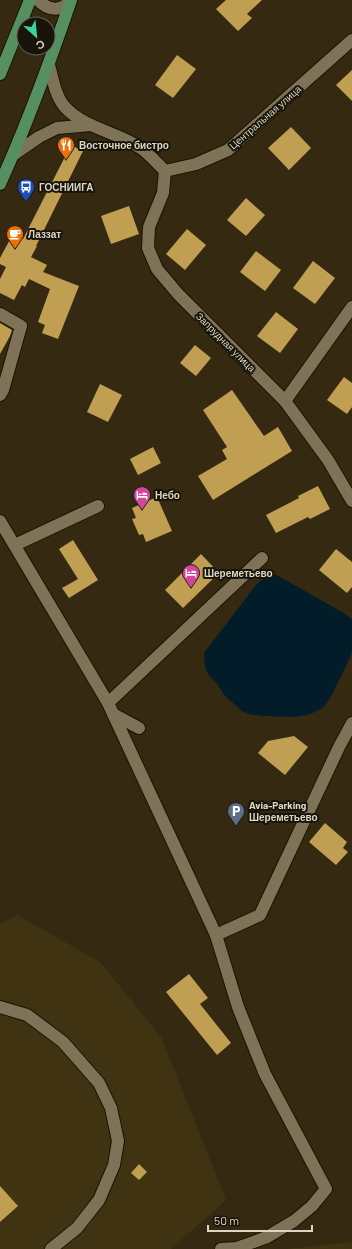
<svg xmlns="http://www.w3.org/2000/svg" width="352" height="1249" font-family="Barlow,sans-serif">
	<style>
		.built { fill: #403312 }
		.water { fill: #021c2a }
		.building { fill: #c09f52 }
		.lines { fill: none; stroke-linecap: round; stroke-linejoin: round }
		.minor-casing { stroke: #1c1300; stroke-width: 14 }
		.major-casing { stroke: #1c1300; stroke-width: 14 }
		.minor { stroke: #7e7257; stroke-width: 12 }
		.major { stroke: #568f62; stroke-width: 12 }
		.labels { text-anchor: middle; stroke-width: 4; stroke-linejoin: round; paint-order: stroke }
		.street-label { font-size: 10px; fill: #dcd6c7; stroke: #181409 }
		.poi-label { font-size: 10px; font-weight: bold; fill: #dcd6c7; stroke: #181409; text-anchor: start }
	</style>
	<rect width="100%" height="100%" fill="#352a11"/>
	<!-- built -->
	<g class="built">
		<path d="M 17,915 L 100,962 L 161,1037 L 226,1200 L 171,1249 L 0,1249 L 0,924 Z"/>
		<path d="M 352,1242 L 352,1249 L 286,1249 L 323,1245 Z"/>
	</g>
	<!-- water -->
	<path class="water" d="M 271,572 L 342,612 L 352,619 L 352,651 L 348,662 L 330,698 L 326,704 L 321,709 L 308,715 L 293,717 L 263,716 L 249,714 L 242,711 L 225,696 L 217,684 L 208,674 L 205,667 L 204,653 L 256,585 Z"/>
	<!-- building -->
	<g class="building">
		<path d="M 226,0 L 262,0 L 247,14 L 252,18 L 238,31 L 216,9 Z"/>
		<path d="M 177,55 L 196,69 L 173,98 L 155,85 Z"/>
		<path d="M 352,70 L 352,101 L 336,85 Z"/>
		<path d="M 291,127 L 311,148 L 289,170 L 268,148 Z"/>
		<path d="M 71,145 L 83,151 L 36,246 L 37,246 L 31,257 L 47,265 L 43,272 L 79,286 L 58,339 L 42,333 L 45,325 L 38,322 L 50,289 L 29,279 L 25,287 L 22,285 L 14,300 L 0,293 L 0,279 L 6,267 L 0,264 L 0,258 L 13,234 L 23,239 Z"/>
		<path d="M 246,198 L 265,215 L 246,236 L 227,220 Z"/>
		<path d="M 129,206 L 139,234 L 111,244 L 101,216 Z"/>
		<path d="M 187,229 L 206,245 L 185,270 L 166,254 Z"/>
		<path d="M 256,251 L 281,270 L 265,291 L 240,272 Z"/>
		<path d="M 313,261 L 335,278 L 315,304 L 293,288 Z"/>
		<path d="M 276,312 L 298,329 L 280,353 L 257,336 Z"/>
		<path d="M 0,323 L 12,330 L 10,336 L 0,354 Z"/>
		<path d="M 195,345 L 211,358 L 196,376 L 180,363 Z"/>
		<path d="M 344,377 L 352,383 L 352,407 L 347,414 L 327,400 Z"/>
		<path d="M 100,384 L 122,395 L 108,422 L 87,412 Z"/>
		<path d="M 232,390 L 264,436 L 278,427 L 292,451 L 213,500 L 198,476 L 227,459 L 222,450 L 227,447 L 203,410 Z"/>
		<path d="M 153,447 L 161,463 L 138,475 L 130,459 Z"/>
		<path d="M 318,486 L 330,509 L 310,519 L 308,517 L 276,533 L 266,515 L 299,498 L 298,496 Z"/>
		<path d="M 157,497 L 172,531 L 146,542 L 143,534 L 139,535 L 132,519 L 136,518 L 132,508 Z"/>
		<path d="M 73,540 L 98,580 L 69,598 L 62,588 L 78,579 L 59,549 Z"/>
		<path d="M 336,549 L 352,562 L 352,587 L 347,593 L 319,570 Z"/>
		<path d="M 201,554 L 219,573 L 183,608 L 165,590 Z"/>
		<path d="M 294,736 L 308,747 L 285,775 L 258,753 L 268,741 Z"/>
		<path d="M 325,823 L 347,842 L 343,848 L 348,852 L 336,865 L 309,842 Z"/>
		<path d="M 189,974 L 208,998 L 200,1004 L 231,1043 L 217,1055 L 166,992 Z"/>
		<path d="M 139,1164 L 147,1172 L 139,1180 L 131,1173 Z"/>
		<path d="M 0,1186 L 18,1206 L 0,1222 Z"/>
	</g>
	<g class="lines">
		<!-- minor casing -->
		<g class="minor-casing">
			<g id="minor">
				<path d="M 38,0 C 47,10 62,13 70,0"/>
				<path d="M 49,65 C 53,79 55,95 64,106 C 84,129 119,132 142,149 C 150,155 158,164 165,171"/>
				<path d="M 13,155 L 39,137 L 57,128 L 91,125"/>
				<path d="M 165,171 L 163,193 L 149,227 L 148,248 L 157,269 L 178,294 L 285,401 L 328,460 L 352,501"/>
				<path d="M 165,171 L 196,164 L 228,150 L 352,40"/>
				<path d="M 0,314 L 21,326 L 3,390 L 0,395"/>
				<path d="M 285,401 L 352,307"/>
				<path d="M 0,521 L 108,703 L 216,935 L 238,1007 L 265,1074 L 326,1189 L 312,1206 L 294,1221 L 267,1237 L 237,1248 L 221,1249"/>
				<path d="M 15,545 L 98,506"/>
				<path d="M 108,703 L 262,558"/>
				<path d="M 113,714 L 139,728"/>
				<path d="M 216,935 L 260,915 L 339,747 L 352,723"/>
				<path d="M 0,1007 L 27,1015 L 63,1042 L 99,1083 L 111,1108 L 118,1141 L 114,1165 L 99,1200 L 77,1228 L 51,1249"/>
			</g>
		</g>
		<!-- major casing -->
		<g class="major-casing">
			<g id="major">
				<path d="M 0,74 L 30,0"/>
				<path d="M 0,184 C 27,124 50,62 71,0"/>
			</g>
		</g>
		<!-- minor -->
		<use href="#minor" class="minor"/>
		<!-- major -->
		<use href="#major" class="major"/>
	</g>
	<!-- icons -->
	<defs>
		<g id="restaurant-pin" transform="scale(0.9)"><path d="M0 17L-7.5 6A9.5 9.5 0 1 1 7.5 6Z" fill="#e8710a" stroke="#181409"/><path d="M-5-6h1v4h1v-4h1v4h1v-4h1v5L-1.5 .5V6h-2V.5L-5-1ZM5-6V6H3V1.5H1.5Q1.5-4 5-6Z" fill="#fff"/></g>
		<g id="bus-pin" transform="scale(0.9)"><path d="M0 17L-7.5 6A9.5 9.5 0 1 1 7.5 6Z" fill="#1a4fb4" stroke="#181409"/><path d="M-5-6H5V4H4V6H2V4H-2V6H-4V4H-5ZM-3.5-4V0h7V-4ZM-3.5 1.2v1.5H-2V1.2ZM2 1.2v1.5H3.5V1.2Z" fill="#fff"/></g>
		<g id="cafe-pin" transform="scale(0.9)"><path d="M0 17L-7.5 6A9.5 9.5 0 1 1 7.5 6Z" fill="#e8710a" stroke="#181409"/><path d="M-5.5-4.5H6V0H3Q3 3.5 0 3.5H-2.5Q-5.5 3.5-5.5 0ZM3-3.2v2h1.7v-2ZM-6 4.5H4V6H-6Z" fill="#fff"/></g>
		<g id="hotel-pin" transform="scale(0.9)"><path d="M0 17L-7.5 6A9.5 9.5 0 1 1 7.5 6Z" fill="#d1479c" stroke="#181409"/><path d="M-6-4.5h1.5V1H6V5H4.5V3h-9V5H-6ZM-4 0a1.8 1.8 0 1 1 3.6 0ZM.5 0V-2.5h3Q6-2.5 6 0Z" fill="#fff"/></g>
		<g id="parking-pin" transform="scale(0.9)"><path d="M0 17L-7.5 6A9.5 9.5 0 1 1 7.5 6Z" fill="#5c6f8a" stroke="#181409"/><path d="M-3.5-5.5H1a3.5 3.5 0 0 1 0 7H-1V5.5H-3.5ZM-1-3.4V-.6H.8a1.4 1.4 0 0 0 0-2.8Z" fill="#fff"/></g>
	</defs>
	<g fill-rule="evenodd">
		<use href="#restaurant-pin" x="66" y="145"/>
		<use href="#bus-pin" x="26" y="187"/>
		<use href="#cafe-pin" x="15" y="234"/>
		<use href="#hotel-pin" x="142" y="495"/>
		<use href="#hotel-pin" x="191" y="573"/>
		<use href="#parking-pin" x="236" y="811"/>
	</g>
	<g class="labels">
		<!-- street labels -->
		<g class="street-label">
			<text transform="translate(265 117) rotate(-41)" y="4">Центральная улица</text>
			<text transform="translate(226 342) rotate(45)" y="4">Запрудная улица</text>
		</g>
		<!-- poi labels -->
		<g class="poi-label">
			<text x="79" y="149">Восточное бистро</text>
			<text x="39" y="191">ГОСНИИГА</text>
			<text x="28" y="238">Лаззат</text>
			<text x="155" y="499">Небо</text>
			<text x="204" y="577">Шереметьево</text>
			<text x="249" y="809">Avia-Parking<tspan x="249" dy="12">Шереметьево</tspan></text>
		</g>
	</g>
	<!-- north arrow -->
	<g transform="translate(36 36) rotate(153)"><circle r="19" fill="#181409" stroke="#666255"/>
	<path d="M0-3L7 15L0 10L-7 15Z" fill="#3cd4a4"/>
	<text y="-6" font-size="11" font-weight="bold" text-anchor="middle" fill="#dcd6c7">С</text>
	</g>
	<!-- scale -->
	<path d="M208 1225v6h104v-6" fill="none" stroke="#dcd6c7" stroke-width="2"/>
	<text x="214" y="1225" font-size="12" fill="#dcd6c7" stroke="#181409" stroke-width="3" paint-order="stroke">50 m</text>
</svg>
